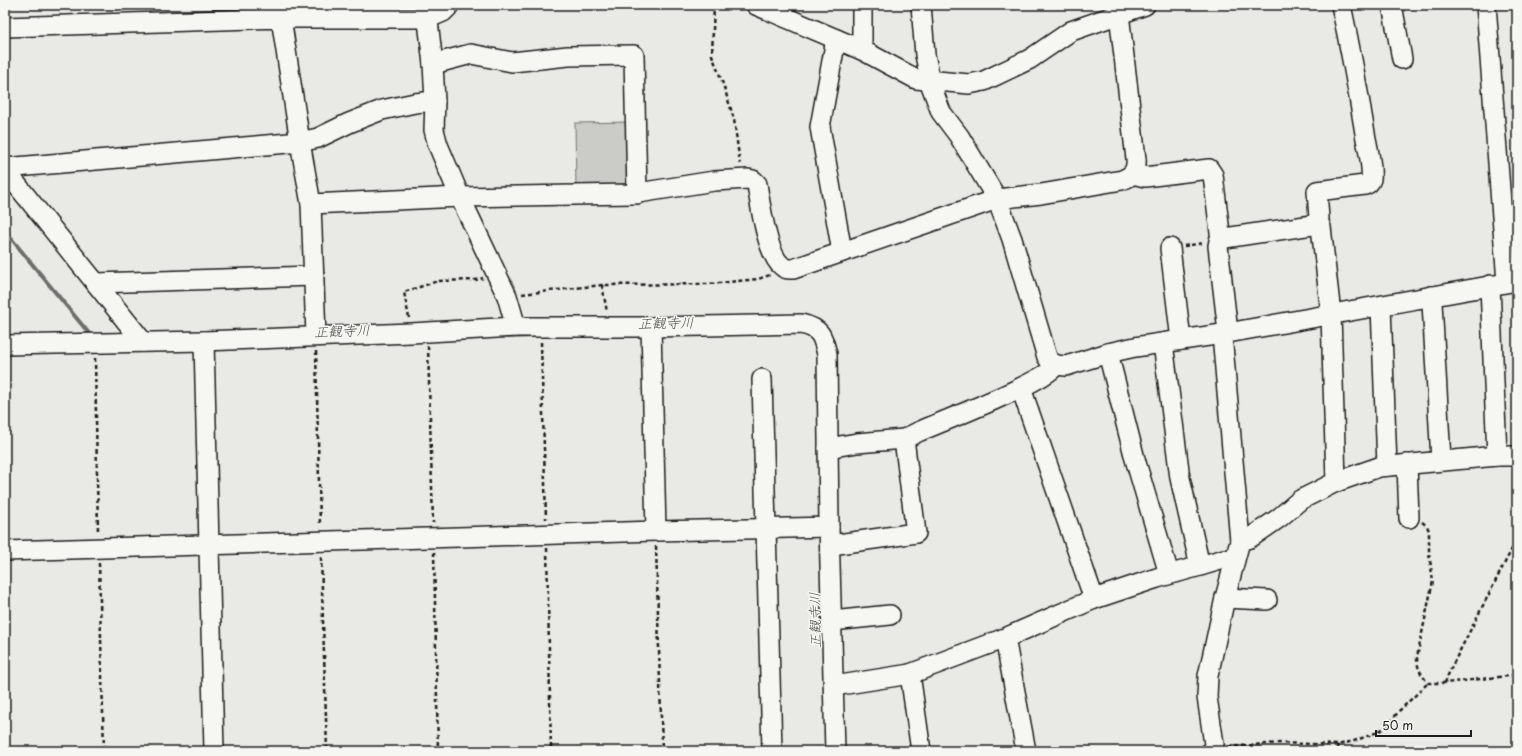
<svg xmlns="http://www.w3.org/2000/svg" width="1522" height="756" font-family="'Playpen Sans','Klee One',sans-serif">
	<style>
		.green { fill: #cbcbc7; stroke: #747472 }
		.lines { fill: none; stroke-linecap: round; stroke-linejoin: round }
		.stream { stroke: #6d6d6c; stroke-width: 4 }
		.minor-casing { stroke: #1c1c1c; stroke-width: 22 }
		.path { stroke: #1c1c1c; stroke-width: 2.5; stroke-dasharray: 4 3; stroke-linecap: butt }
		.minor { stroke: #f6f6f2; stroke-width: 19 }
		.labels { text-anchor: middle; stroke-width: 3; stroke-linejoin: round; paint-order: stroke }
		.water-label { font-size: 14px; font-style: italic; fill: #525251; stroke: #f6f6f2 }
	</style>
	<rect width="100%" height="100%" fill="#e9e9e5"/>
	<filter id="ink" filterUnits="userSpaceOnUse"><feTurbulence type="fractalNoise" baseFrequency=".025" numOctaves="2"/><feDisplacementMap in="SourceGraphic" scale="8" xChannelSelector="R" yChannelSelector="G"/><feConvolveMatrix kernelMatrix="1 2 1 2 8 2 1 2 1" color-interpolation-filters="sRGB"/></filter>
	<g filter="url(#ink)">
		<!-- green -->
		<path class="green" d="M 631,122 L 634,185 L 576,189 L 575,123 Z"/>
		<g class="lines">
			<!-- stream -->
			<g class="stream">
				<path d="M 5,231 L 92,337"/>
				<path d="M 506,337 L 535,336"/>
			</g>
			<!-- minor casing -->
			<g class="minor-casing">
				<g id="minor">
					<path d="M 448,5 L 448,7 L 443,12 L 429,18 L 428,21 L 433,64 L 435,101 L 434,130 L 438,145 L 460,197 L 507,296 L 516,327"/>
					<path d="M 756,5 L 862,50 L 916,79 L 969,84 L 984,81 L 1030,59 L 1071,31 L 1145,5"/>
					<path d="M 921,5 L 925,55 L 932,88 L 941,112 L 959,136 L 997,199 L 1012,239 L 1047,357 L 1051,362 L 1056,365 L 1066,366 L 1108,353 L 1135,347 L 1222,334 L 1517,281"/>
					<path d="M 1392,5 L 1402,59"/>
					<path d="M 1486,5 L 1507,282"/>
					<path d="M 281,18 L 429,18"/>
					<path d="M 5,27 L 281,18 L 300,142 L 318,138 L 349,123 L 382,110 L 415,103 L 435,101"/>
					<path d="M 836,39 L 820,127 L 842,252"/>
					<path d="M 862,50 L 862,5"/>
					<path d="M 433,64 L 471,54 L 512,62 L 568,56 L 634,55 L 637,194"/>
					<path d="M 5,168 L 300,142 L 311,204 L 460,197 L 632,194 L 714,181 L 748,179 L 753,180 L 757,184 C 760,203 767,255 782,266 C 786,270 789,269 793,269 L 997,199 L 1041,194 L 1122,180 C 1133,176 1137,170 1136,159 L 1118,5"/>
					<path d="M 5,170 L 143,342"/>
					<path d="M 1133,174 L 1145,177 L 1209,169 L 1213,175 L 1220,233 L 1221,237 L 1225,238 L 1312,225 L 1318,222 L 1319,218 L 1317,191 L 1365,185 C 1368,184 1370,182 1371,179 C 1373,166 1367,146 1365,133 C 1358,90 1350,47 1341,5"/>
					<path d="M 311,204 L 316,336"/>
					<path d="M 1318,222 L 1321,227 L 1331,314 L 1336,482"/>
					<path d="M 1221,237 L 1219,241 L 1218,246 L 1228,332"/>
					<path d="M 1170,248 L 1181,340"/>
					<path d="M 96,283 L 314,276"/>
					<path d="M 1490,285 L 1497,456"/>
					<path d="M 1431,296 L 1432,303 L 1441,460"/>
					<path d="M 1381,306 L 1387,466"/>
					<path d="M 651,327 L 656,531"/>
					<path d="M 204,341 L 214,751"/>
					<path d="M 1163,343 L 1180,478 L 1200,566"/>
					<path d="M 5,345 L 204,341 L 411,333 L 516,327 L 651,327 L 801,324 C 821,328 823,337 827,354 L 829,527 L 835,751"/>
					<path d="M 1108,353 L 1135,459 L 1169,574"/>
					<path d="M 762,379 L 772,751"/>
					<path d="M 1021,388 L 1094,599"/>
					<path d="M 828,448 L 857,443 L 904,439 L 918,432 C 941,422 1047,381 1056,365"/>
					<path d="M 1407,464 L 1409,518"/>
					<path d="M 1240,541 L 1250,538 L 1279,518 L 1300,500 L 1336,482 L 1379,467 L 1497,456 L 1517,456"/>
					<path d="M 831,545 L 916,533 L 904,439"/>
					<path d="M 5,551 L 656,531 L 829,527"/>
					<path d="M 1225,598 L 1267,600"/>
					<path d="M 832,621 L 890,615"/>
					<path d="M 1005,638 L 1026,751"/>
					<path d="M 910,674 L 921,751"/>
					<path d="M 834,686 L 910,674 L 1005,638 L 1094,599 L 1157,578 L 1200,566 L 1224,559 L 1234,561"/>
					<path d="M 1212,751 L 1214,744 L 1207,697 L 1208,676 L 1225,598 L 1240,541 L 1222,334"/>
				</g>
			</g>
			<!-- path -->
			<g class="path">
				<path d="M 714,5 L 712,55 L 723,84 L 734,119 L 740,164"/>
				<path d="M 1184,246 L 1204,243"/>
				<path d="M 602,285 L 607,312"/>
				<path d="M 522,294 L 602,285 L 709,284 L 758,279 L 770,275"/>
				<path d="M 409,318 L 404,292 L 438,281 L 476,280 L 483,278"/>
				<path d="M 541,342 L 546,519"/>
				<path d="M 428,346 L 433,523"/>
				<path d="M 316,351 L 320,526"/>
				<path d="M 95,358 L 98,533"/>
				<path d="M 1422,522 L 1427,526 L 1429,531 L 1429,553 L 1433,581 L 1417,657 C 1417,669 1421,674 1428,683 L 1445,683 L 1517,675"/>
				<path d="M 656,546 L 662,751"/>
				<path d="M 547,548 L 551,751"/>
				<path d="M 434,552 L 438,751"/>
				<path d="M 321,557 L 327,751"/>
				<path d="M 99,563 L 104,751"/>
				<path d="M 1445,683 L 1450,670 L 1517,539"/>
				<path d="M 1337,745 L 1339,751"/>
				<path d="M 1228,747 L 1280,743 L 1337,745 L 1354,741 L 1378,732 L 1389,724 L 1399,711 L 1428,683"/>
			</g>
			<!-- minor -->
			<use href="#minor" class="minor"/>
		</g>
	</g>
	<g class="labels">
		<!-- water labels -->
		<g class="water-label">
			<text transform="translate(666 323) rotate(-1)" y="5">正観寺川</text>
			<text transform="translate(342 331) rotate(-2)" y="5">正観寺川</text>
			<text transform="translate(815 620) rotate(-91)" y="5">正観寺川</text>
		</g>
	</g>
	<!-- margin -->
	<rect width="1522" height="756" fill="none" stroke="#f6f6f2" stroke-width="20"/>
	<rect x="10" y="10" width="1502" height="736" fill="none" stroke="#1c1c1c" stroke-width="1.5" filter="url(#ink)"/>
	<!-- scale -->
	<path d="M1376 730v6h95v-6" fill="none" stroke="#1c1c1c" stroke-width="2"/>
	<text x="1382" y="730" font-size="12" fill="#1c1c1c" stroke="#f6f6f2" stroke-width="3" paint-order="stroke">50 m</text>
</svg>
